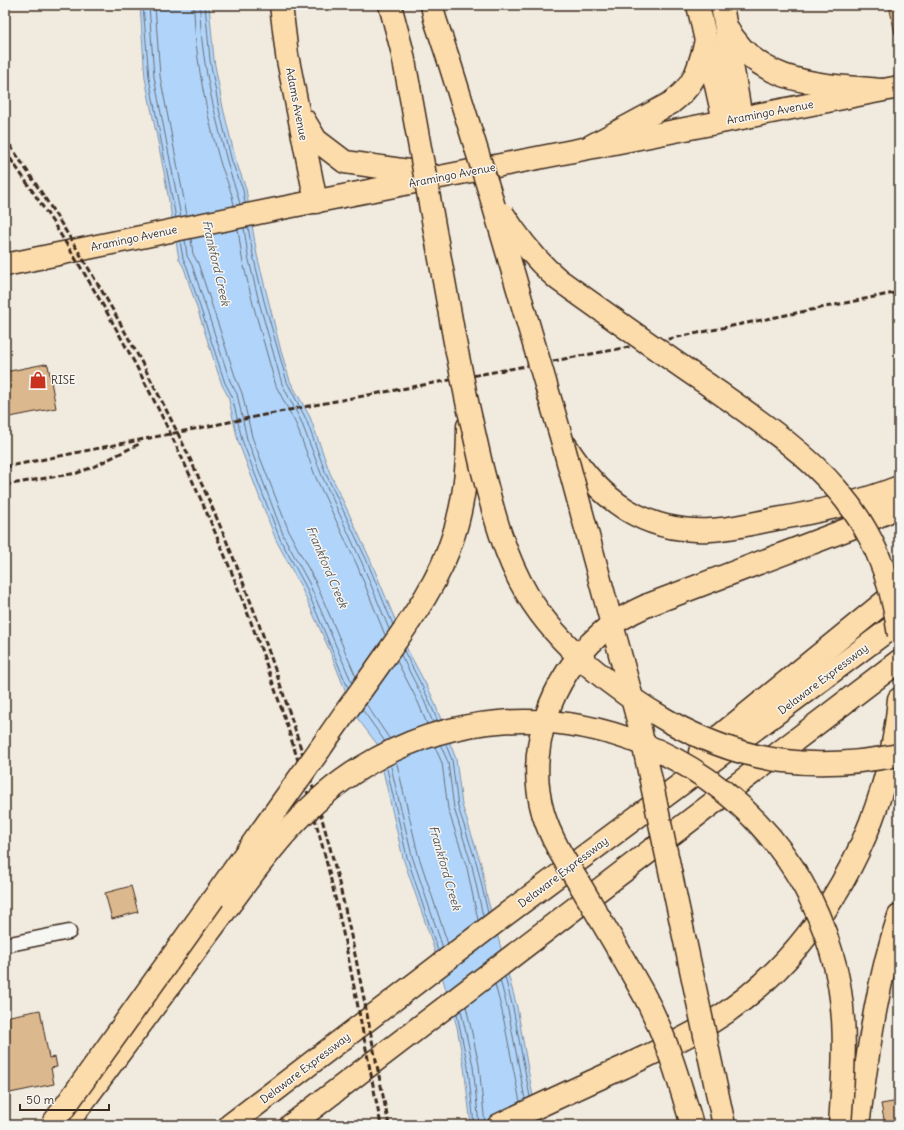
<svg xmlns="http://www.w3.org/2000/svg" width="904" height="1130" font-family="Delius,sans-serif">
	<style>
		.water { fill: #b1d5fa; stroke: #8291a2 }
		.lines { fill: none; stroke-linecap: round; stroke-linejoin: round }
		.shore { stroke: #6a6e76; stroke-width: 1 }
		.building { fill: #dcb88e; stroke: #3b2a1e }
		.minor-casing { stroke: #3b2a1e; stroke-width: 17 }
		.primary-casing { stroke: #3b2a1e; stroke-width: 25 }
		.motorway-casing { stroke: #3b2a1e; stroke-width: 25 }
		.minor { stroke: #f6f6f2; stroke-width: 14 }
		.primary { stroke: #fddcac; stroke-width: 22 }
		.motorway { stroke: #fddcac; stroke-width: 22 }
		.rail { stroke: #3b2a1e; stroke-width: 3; stroke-dasharray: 6 3; stroke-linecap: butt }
		.motorway-bridge-casing { stroke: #3b2a1e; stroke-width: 25; stroke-linecap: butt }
		.motorway-bridge { stroke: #fddcac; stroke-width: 22 }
		.labels { text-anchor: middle; stroke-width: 3; stroke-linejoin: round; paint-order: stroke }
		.street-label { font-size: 11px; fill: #3b2a1e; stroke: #f6f6f2 }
		.poi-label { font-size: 11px; fill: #3b2a1e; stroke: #f6f6f2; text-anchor: start }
		.water-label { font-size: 12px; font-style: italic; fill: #585555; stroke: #f6f6f2 }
	</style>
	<rect width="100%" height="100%" fill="#f1eade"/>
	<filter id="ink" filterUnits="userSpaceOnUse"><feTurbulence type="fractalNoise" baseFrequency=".025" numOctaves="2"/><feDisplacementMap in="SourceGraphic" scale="8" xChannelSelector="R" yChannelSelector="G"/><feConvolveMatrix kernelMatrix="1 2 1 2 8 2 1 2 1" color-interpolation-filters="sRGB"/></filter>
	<g filter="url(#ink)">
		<!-- water -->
		<path class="water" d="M 140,5 L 209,5 L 214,60 L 223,108 L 236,161 L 246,189 L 257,255 L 281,351 L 290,381 L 310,417 L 330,473 L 370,559 L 408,651 L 432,696 L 456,759 L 462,805 L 481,864 L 487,897 L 517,1007 L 538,1125 L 471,1125 L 464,1067 L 457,1027 L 431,939 L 403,858 L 377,744 L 355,715 L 329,649 L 301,587 L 276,540 L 238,441 L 228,396 L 222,385 L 184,268 L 179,259 L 164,172 L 145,78 Z"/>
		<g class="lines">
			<!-- shore -->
			<g class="shore">
				<path d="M 143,5 L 149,78 L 176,218"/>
				<path d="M 149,5 L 154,77 L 181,217"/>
				<path d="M 155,5 L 160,76 L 187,215"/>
				<path d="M 194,5 C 194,55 207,117 221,165 C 226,179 232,191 234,206"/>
				<path d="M 200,5 C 200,57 214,111 227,161 C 230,176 237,189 240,204"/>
				<path d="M 205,5 L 210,60 L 219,109 L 232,162 L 243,190 L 245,203"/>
				<path d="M 248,227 L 253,255 L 264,301 L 287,382 L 306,419 L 326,474 L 367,561 L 393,625"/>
				<path d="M 244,228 L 248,256 L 259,302 L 282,384 L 301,421 L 322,476 L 362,563 L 389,629"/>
				<path d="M 238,229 L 242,258 L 253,304 L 276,386 L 296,424 L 316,478 L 357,565 L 385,635"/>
				<path d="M 191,239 L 193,254 L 198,263 L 236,379 L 242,393 L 252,437 L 290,534 L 315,581 L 356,677"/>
				<path d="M 185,240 L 187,256 L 192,265 L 230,381 L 237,394 L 247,439 L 284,537 L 309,583 L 352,683"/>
				<path d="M 180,241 L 183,258 L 187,267 L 225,383 L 232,396 L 242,440 L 280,539 L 305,585 L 348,688"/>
				<path d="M 404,651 L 428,698 L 438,722"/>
				<path d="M 401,655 L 424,700 L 433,723"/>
				<path d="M 397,661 L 418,702 L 427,724"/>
				<path d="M 366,704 L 391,741"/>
				<path d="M 362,709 L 386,743"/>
				<path d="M 446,745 L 452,760 L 458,807 L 477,865 L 488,913"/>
				<path d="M 441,746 L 448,762 L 454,808 L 472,866 L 483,916"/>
				<path d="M 435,747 L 442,763 L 448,809 L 467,868 L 478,920"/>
				<path d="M 397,764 L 418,854 L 448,944"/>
				<path d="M 391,767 L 412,856 L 443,948"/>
				<path d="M 387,769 L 407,857 L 438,951"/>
				<path d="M 505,977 L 513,1008 L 530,1097"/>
				<path d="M 500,980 L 508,1010 L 525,1099"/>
				<path d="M 495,984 L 502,1011 L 520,1102"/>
				<path d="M 466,1006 L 479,1065 L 485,1125"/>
				<path d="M 461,1010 L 473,1066 L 479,1125"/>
				<path d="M 457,1014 L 468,1067 L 474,1125"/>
			</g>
		</g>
		<!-- building -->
		<g class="building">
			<path d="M 889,5 L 899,5 L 899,33 L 895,34 Z"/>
			<path d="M 45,364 L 48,365 L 56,408 L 5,418 L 5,372 Z"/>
			<path d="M 131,886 L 138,912 L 112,919 L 105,893 Z"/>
			<path d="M 40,1010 L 49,1058 L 55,1057 L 57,1067 L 51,1068 L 54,1084 L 5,1094 L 5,1017 Z"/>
			<path d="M 899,1101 L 899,1125 L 885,1125 L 881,1104 Z"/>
		</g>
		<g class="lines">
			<!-- minor casing -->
			<g class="minor-casing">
				<path id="minor" d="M 5,945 L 69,932"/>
			</g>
			<!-- primary casing -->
			<g class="primary-casing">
				<g id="primary">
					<path d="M 281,5 L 287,55 L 316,202"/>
					<path d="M 304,120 L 316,140 L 345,162 L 430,174"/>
					<path d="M 5,265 L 277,209 L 899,87"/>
				</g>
			</g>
			<!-- motorway casing -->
			<g class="motorway-casing">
				<g id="motorway">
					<path d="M 390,5 L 402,50 L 409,87"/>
					<path d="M 432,5 L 435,19 L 449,61"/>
					<path d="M 698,5 L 724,121"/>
					<path d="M 722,5 L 741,118"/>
					<path d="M 726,26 C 758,86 821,84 881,90"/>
					<path d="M 591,146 L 671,103 C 696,84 698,70 706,41"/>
					<path d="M 566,446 C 600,500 644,533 710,530 C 732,529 754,523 776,519 C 818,512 859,503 899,487"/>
					<path d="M 648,605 L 851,528 L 899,507"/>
					<path d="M 320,749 C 341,718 363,688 384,658 C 411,620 439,582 453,537 C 465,501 468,464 468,426"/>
					<path d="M 700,752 L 899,590"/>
					<path d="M 66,1125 L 233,900"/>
					<path d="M 230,1125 L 505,915 L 899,622"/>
					<path d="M 291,1125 L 899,661"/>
					<path d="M 499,1125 C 540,1105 582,1086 624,1067 C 653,1053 683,1040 710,1023 C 821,954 888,826 899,699"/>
					<path d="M 858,1125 C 868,1053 876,985 899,916"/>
				</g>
			</g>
			<!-- minor -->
			<use href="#minor" class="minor"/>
			<!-- primary -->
			<use href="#primary" class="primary"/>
			<!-- motorway -->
			<use href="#motorway" class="motorway"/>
			<!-- rail -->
			<g class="rail">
				<path d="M 5,138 C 99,275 180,422 241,577 C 273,658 300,742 324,826 C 352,924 368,1025 389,1125"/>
				<path d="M 5,151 C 148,354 253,591 318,830 C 345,927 361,1027 381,1125"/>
				<path d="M 5,467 L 309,406 L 629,347 L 899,292"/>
				<path d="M 5,485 L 77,473 L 93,467 L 141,443"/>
			</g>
			<!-- motorway-bridge casing -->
			<g class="motorway-bridge-casing">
				<g id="motorway-bridge">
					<path d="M 449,61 L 489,190 L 562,440 L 639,724 L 724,1125"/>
					<path d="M 409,87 C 424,172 440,257 455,342 C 463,384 472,426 482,468 C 493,511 504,555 527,594 C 559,647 615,691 668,721 C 746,764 813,772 899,755"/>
					<path d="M 503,214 C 519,239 536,261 559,280 C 608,315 657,350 707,384 C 809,456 881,502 899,635"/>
					<path d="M 648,605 C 630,613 613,622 599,635 C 551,678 525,749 543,813 C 551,840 567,864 582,888 C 603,924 624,959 644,995 C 666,1036 679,1080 692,1125"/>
					<path d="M 233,900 C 270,850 307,801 361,768 C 539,657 772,752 831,951 C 849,1008 844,1066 840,1125"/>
					<path d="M 52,1125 L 320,749"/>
				</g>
			</g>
			<!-- motorway-bridge -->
			<use href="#motorway-bridge" class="motorway-bridge"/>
		</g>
	</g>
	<!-- icons -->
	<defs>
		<g id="shop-bare" transform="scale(1.38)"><path d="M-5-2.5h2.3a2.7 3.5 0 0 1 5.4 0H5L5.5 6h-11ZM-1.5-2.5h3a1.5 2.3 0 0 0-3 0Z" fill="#c8321e" stroke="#f6f6f2" stroke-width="2.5" paint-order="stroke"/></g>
	</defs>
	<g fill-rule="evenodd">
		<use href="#shop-bare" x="38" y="380"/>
	</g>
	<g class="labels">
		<!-- street labels -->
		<g class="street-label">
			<text transform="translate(297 104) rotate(79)" y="4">Adams Avenue</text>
			<text transform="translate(770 112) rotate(-11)" y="4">Aramingo Avenue</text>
			<text transform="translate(452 175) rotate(-11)" y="4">Aramingo Avenue</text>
			<text transform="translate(134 238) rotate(-12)" y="4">Aramingo Avenue</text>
			<text transform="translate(823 679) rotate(-37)" y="4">Delaware Expressway</text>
			<text transform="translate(563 872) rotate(-37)" y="4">Delaware Expressway</text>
			<text transform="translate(305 1068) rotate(-37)" y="4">Delaware Expressway</text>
		</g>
		<!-- poi labels -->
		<g class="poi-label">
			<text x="51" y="384">RISE</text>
		</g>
		<!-- water labels -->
		<g class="water-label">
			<text transform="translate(216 263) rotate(77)" y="4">Frankford Creek</text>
			<text transform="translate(327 567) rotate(67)" y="4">Frankford Creek</text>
			<text transform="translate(445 868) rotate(74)" y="4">Frankford Creek</text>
		</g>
	</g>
	<!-- margin -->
	<rect width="904" height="1130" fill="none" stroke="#f6f6f2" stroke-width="20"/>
	<rect x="10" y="10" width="884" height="1110" fill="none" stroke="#3b2a1e" stroke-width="1.5" filter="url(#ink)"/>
	<!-- scale -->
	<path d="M20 1104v6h89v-6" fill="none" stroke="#3b2a1e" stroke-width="2"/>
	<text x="26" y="1104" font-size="12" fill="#3b2a1e" stroke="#f6f6f2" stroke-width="3" paint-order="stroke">50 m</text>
</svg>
